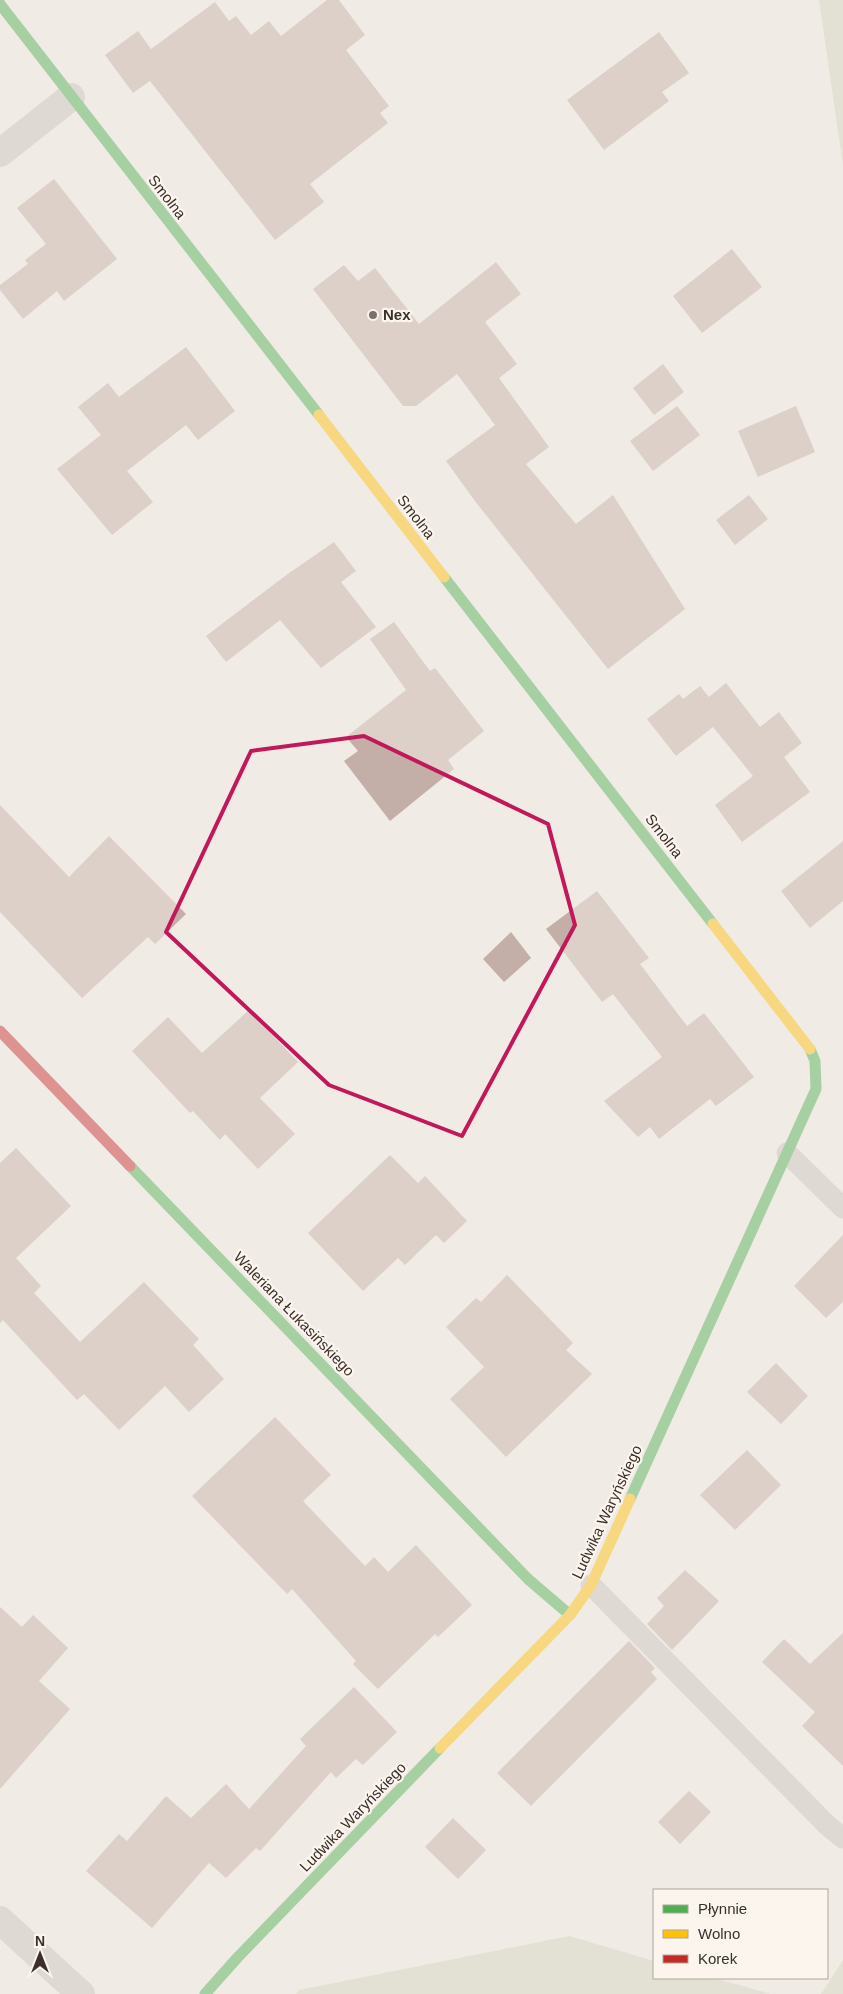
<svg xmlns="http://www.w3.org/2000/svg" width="843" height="1994" font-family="Helvetica,sans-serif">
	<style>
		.green { fill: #d1d6bf }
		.building { fill: #c3afa7 }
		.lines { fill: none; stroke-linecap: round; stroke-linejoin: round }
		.lane { stroke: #c9c3be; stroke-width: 21 }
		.street { stroke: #c9c3be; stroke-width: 28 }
		.fast { stroke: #4caf50; stroke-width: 11 }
		.slow { stroke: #ffc107; stroke-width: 11 }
		.jam { stroke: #c62828; stroke-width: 11 }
		.marked { fill: none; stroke: #c2185b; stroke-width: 4; stroke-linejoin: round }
		.poi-dot { fill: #7a716c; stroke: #fbf5ee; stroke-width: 2 }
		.labels { text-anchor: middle; stroke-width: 4.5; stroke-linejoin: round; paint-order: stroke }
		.street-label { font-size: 15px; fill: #3b302b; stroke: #fbf5ee }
		.poi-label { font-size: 15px; font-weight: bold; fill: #3b302b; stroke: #fbf5ee; text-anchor: start }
	</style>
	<rect width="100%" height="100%" fill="#f0ebe5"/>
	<!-- green -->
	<g class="green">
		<path d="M 819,0 L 843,0 L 843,166 Z"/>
		<path d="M 569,1936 L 654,1961 L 654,1978 L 714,1978 L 771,1994 L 296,1994 L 299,1990 Z"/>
		<path d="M 843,1960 L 843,1994 L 821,1994 Z"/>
	</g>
	<!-- building -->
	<g class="building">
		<path d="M 327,0 L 339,0 L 365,35 L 346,50 L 389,106 L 380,113 L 388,123 L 310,184 L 324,202 L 275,240 L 150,81 L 133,93 L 105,55 L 138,31 L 151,49 L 215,2 L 229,21 L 236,16 L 251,35 L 269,21 L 281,36 Z"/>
		<path d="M 659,32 L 689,73 L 662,92 L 669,101 L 604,150 L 567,100 Z"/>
		<path d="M 54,179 L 117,259 L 64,301 L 57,291 L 23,319 L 0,290 L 0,285 L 28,264 L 25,260 L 46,244 L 17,208 Z"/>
		<path d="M 732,249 L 762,287 L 702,333 L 673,296 Z"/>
		<path d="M 496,262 L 521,294 L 485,322 L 517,364 L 499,378 L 549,447 L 526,464 L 576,524 L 613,495 L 685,609 L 608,669 L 475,501 L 446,461 L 495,425 L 457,374 L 416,406 L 403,406 L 313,289 L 344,265 L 358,281 L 375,268 L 419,324 Z"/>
		<path d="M 186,347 L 235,411 L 198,440 L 186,425 L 127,471 L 153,502 L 112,535 L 57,469 L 101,435 L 78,407 L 108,383 L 119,397 Z"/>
		<path d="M 663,364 L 684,392 L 654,415 L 633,388 Z"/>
		<path d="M 677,406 L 700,435 L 653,471 L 630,441 Z"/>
		<path d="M 796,406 L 815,452 L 758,477 L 738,431 Z"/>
		<path d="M 749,495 L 768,519 L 735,545 L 716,520 Z"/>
		<path d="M 334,542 L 356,571 L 341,582 L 376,627 L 321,668 L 280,620 L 226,662 L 206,636 L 285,576 Z"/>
		<path d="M 394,622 L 430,671 L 435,668 L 484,731 L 448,760 L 454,769 L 390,821 L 344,761 L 358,751 L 346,737 L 406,690 L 370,639 Z"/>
		<path d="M 726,683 L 760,727 L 779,712 L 802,743 L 784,757 L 810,792 L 742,842 L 715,805 L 753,776 L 713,727 L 676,756 L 647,719 L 679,694 L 683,699 L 700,686 L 709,697 Z"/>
		<path d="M 0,805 L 69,877 L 109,836 L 186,914 L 155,944 L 148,937 L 82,998 L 0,912 Z"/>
		<path d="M 843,841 L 843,901 L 810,928 L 781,891 Z"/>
		<path d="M 597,891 L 649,958 L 640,964 L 687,1026 L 704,1013 L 754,1077 L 716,1106 L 710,1099 L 659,1139 L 650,1127 L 638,1137 L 604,1101 L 662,1057 L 613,994 L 602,1002 L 546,929 Z"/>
		<path d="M 511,932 L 531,958 L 504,982 L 483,959 Z"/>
		<path d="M 249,1010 L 298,1062 L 260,1098 L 295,1134 L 258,1169 L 225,1134 L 220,1140 L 193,1111 L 190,1113 L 132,1051 L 168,1017 L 202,1053 Z"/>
		<path d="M 16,1148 L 71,1206 L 16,1258 L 41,1286 L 34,1293 L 80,1342 L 144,1282 L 199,1339 L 193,1345 L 224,1379 L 189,1412 L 165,1386 L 119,1430 L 84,1394 L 77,1400 L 3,1320 L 0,1323 L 0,1163 Z"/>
		<path d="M 390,1155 L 418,1183 L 425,1176 L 467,1221 L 444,1243 L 436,1235 L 405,1265 L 398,1258 L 363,1291 L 308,1233 Z"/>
		<path d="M 843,1235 L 843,1302 L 826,1318 L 794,1286 Z"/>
		<path d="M 507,1275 L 573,1343 L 566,1350 L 592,1374 L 506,1457 L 450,1399 L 484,1367 L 446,1327 L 476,1298 L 481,1302 Z"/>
		<path d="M 776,1363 L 808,1396 L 781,1424 L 747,1392 Z"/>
		<path d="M 275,1417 L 331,1475 L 303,1501 L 365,1566 L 374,1557 L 388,1572 L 416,1545 L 472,1605 L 438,1637 L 435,1634 L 378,1689 L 353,1664 L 356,1661 L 292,1589 L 287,1594 L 192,1496 Z"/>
		<path d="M 747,1450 L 781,1485 L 735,1530 L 700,1495 Z"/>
		<path d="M 685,1570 L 719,1601 L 672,1650 L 647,1624 L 664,1606 L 657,1598 Z"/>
		<path d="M 0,1607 L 22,1627 L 33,1615 L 68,1648 L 39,1681 L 70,1709 L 0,1789 Z"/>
		<path d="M 843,1633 L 843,1766 L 802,1726 L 815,1712 L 762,1662 L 784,1639 L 810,1664 Z"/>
		<path d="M 629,1641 L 655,1668 L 651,1672 L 657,1679 L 531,1806 L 497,1773 Z"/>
		<path d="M 354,1687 L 397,1732 L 363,1765 L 356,1759 L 336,1778 L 331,1772 L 260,1851 L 256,1848 L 226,1878 L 209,1863 L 152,1928 L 86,1871 L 119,1834 L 127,1841 L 166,1796 L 191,1818 L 226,1784 L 249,1809 L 306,1746 L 300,1739 Z"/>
		<path d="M 689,1791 L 711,1812 L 680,1844 L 658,1822 Z"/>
		<path d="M 453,1818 L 486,1850 L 458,1879 L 425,1847 Z"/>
	</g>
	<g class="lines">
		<!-- lane -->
		<g class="lane">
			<path d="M 787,1153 L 843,1208"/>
			<path d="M 591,1585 L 827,1825 L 843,1838"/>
		</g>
		<!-- street -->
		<g class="street">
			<path d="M 0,153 L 71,97"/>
			<path d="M 0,1920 L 81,1994"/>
		</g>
		<!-- fast -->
		<g class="fast">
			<path d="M 0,4 L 319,415"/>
			<path d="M 444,577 L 713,924"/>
			<path d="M 130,1166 L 528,1579 L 570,1615"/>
			<path d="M 630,1499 L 816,1089 L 815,1061 L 810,1049"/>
			<path d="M 205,1994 L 238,1957 L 440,1748"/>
		</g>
		<!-- slow -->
		<g class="slow">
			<path d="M 319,415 L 444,577"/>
			<path d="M 713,924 L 810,1049"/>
			<path d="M 440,1748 L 570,1615 L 591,1585 L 630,1499"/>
		</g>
		<!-- jam -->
		<path class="jam" d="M 0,1031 L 130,1166"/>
	</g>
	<!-- marked area -->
	<path d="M0 0H843V1994H0ZM 364,736 L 548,824 L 575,925 L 462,1136 L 329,1085 L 166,932 L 251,751 Z" fill="#f0ebe5" fill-opacity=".55" fill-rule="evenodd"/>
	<path class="marked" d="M 364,736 L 548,824 L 575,925 L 462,1136 L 329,1085 L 166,932 L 251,751 Z"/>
	<!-- markers -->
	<circle class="poi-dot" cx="373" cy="315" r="5"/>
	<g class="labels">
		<!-- street labels -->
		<g class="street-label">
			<text transform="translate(167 197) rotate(52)" y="5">Smolna</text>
			<text transform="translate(416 517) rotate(52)" y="5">Smolna</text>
			<text transform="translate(664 836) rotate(52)" y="5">Smolna</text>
			<text transform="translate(294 1314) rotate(46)" y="5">Waleriana Łukasińskiego</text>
			<text transform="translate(607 1512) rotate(-65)" y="5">Ludwika Waryńskiego</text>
			<text transform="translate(353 1817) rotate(-46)" y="5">Ludwika Waryńskiego</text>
		</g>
		<!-- poi labels -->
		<g class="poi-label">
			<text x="383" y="320">Nex</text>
		</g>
	</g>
	<!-- legend -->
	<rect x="653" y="1889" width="175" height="90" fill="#fbf5ee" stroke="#aea6a0"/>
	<rect x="663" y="1905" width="25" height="8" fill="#4caf50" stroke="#aea6a0"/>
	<text x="698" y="1914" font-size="15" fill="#3b302b">Płynnie</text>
	<rect x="663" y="1930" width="25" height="8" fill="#ffc107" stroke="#aea6a0"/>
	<text x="698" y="1939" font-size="15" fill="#3b302b">Wolno</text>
	<rect x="663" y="1955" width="25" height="8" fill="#c62828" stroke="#aea6a0"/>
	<text x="698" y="1964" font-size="15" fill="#3b302b">Korek</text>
	<!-- north arrow -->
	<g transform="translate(40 1954)" stroke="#fbf5ee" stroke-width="4" paint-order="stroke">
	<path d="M0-4L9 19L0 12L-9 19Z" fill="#3b302b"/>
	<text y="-8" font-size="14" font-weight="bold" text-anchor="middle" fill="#3b302b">N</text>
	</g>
</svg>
